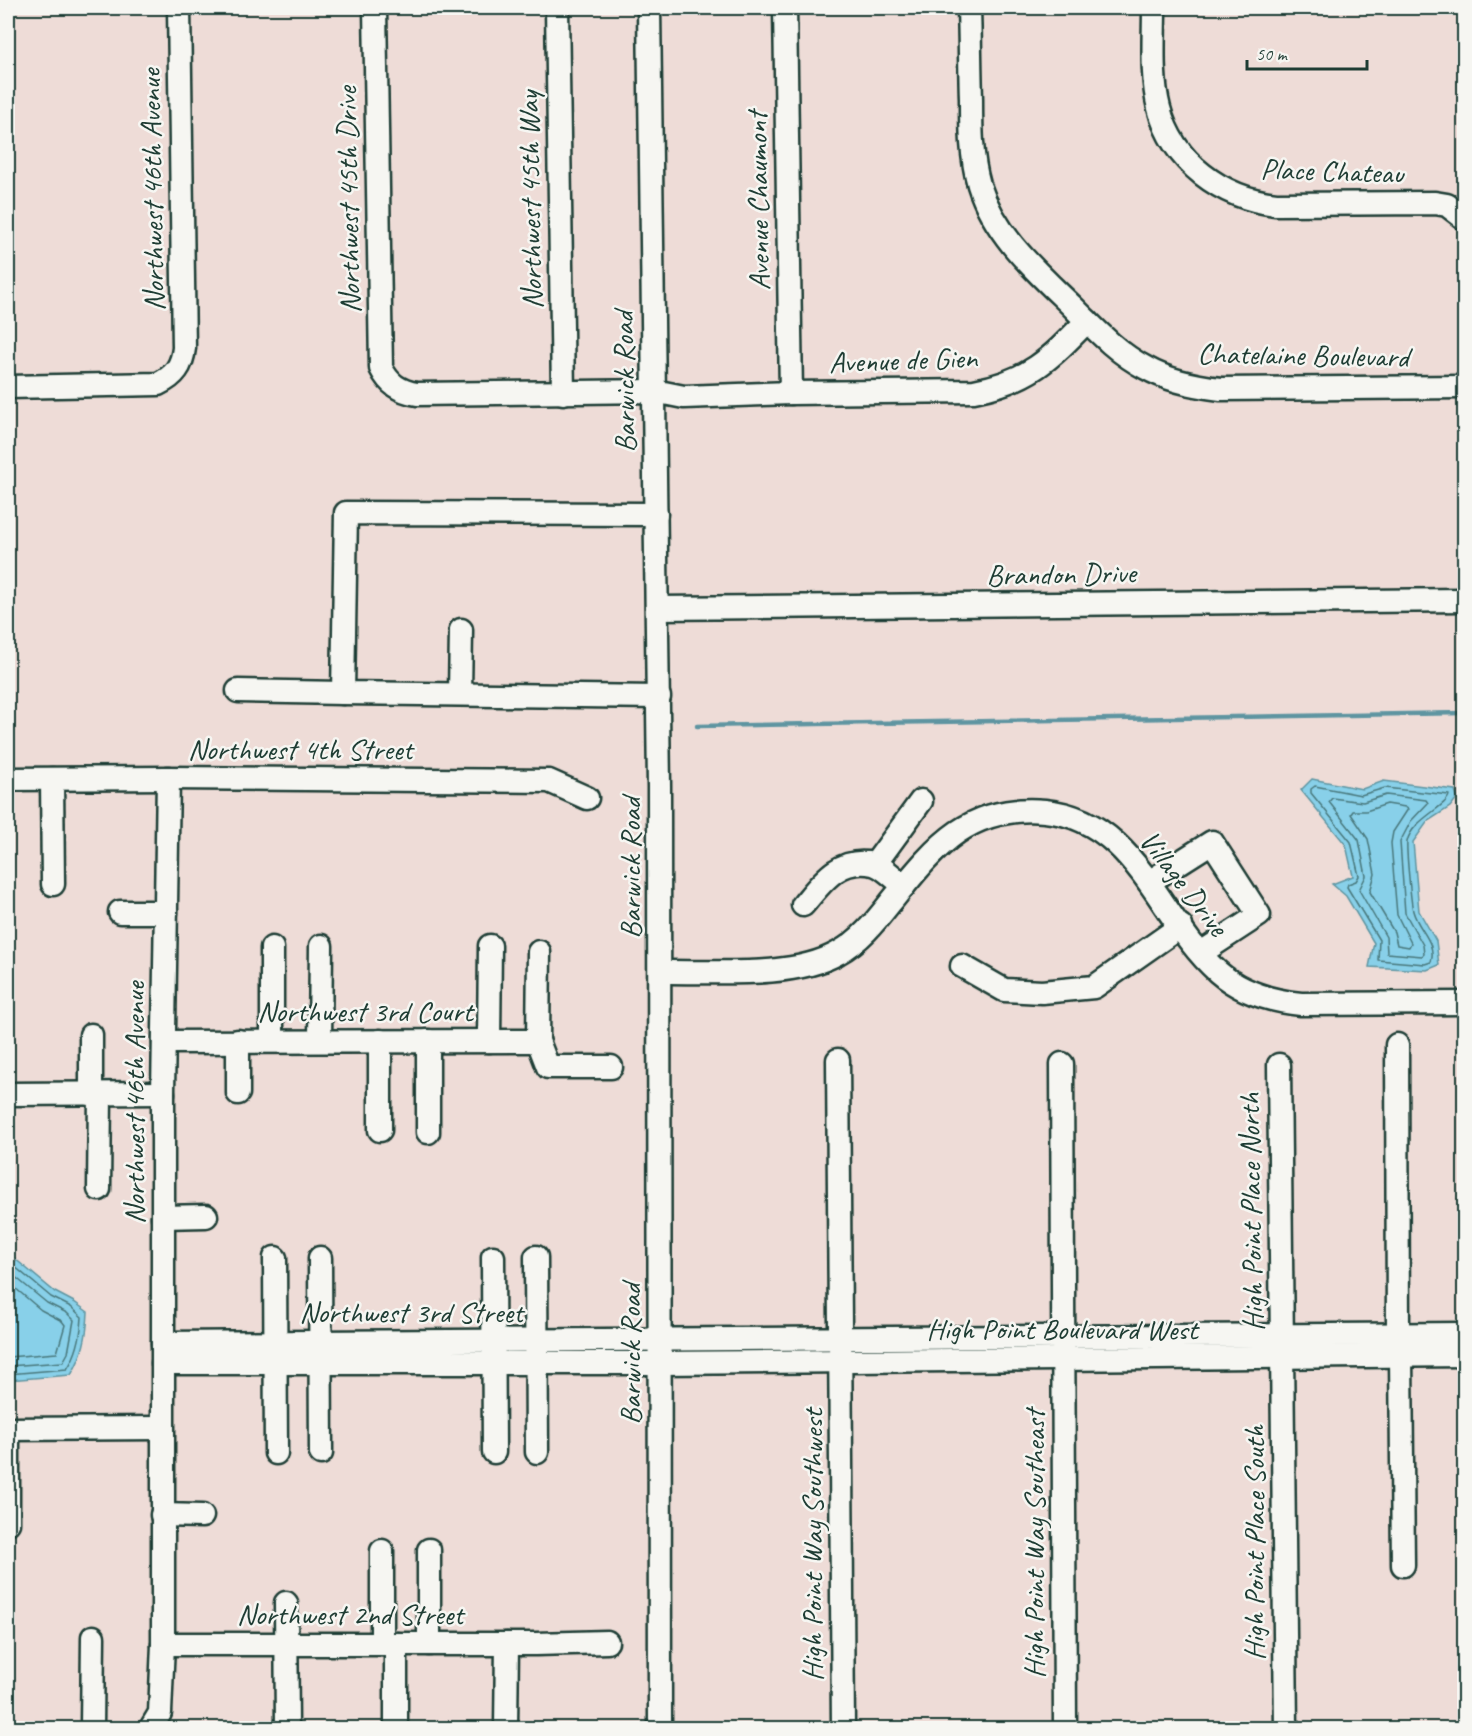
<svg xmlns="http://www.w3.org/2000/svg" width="1472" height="1736" viewBox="0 0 1472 1736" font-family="Caveat,sans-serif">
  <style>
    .water { fill: #88d0e9; stroke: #5e95a1; stroke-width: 1.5 }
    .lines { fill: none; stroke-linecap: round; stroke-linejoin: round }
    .shore { stroke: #49787c; stroke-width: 1.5 }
    .stream { stroke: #5e95a1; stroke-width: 4.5 }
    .minor-casing { stroke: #1f3d34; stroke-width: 27 }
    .minor { stroke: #f6f6f2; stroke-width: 22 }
    .labels { text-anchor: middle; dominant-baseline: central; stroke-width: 5; stroke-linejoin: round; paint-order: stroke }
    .street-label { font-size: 30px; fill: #1f3d34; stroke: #f6f6f2 }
  </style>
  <rect width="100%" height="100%" fill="#eedcd7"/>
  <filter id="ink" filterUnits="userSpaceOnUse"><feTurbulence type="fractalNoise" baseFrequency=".0167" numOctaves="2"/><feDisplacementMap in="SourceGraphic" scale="12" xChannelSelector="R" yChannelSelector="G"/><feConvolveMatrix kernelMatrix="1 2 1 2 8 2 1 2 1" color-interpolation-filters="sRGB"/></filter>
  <g filter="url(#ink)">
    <g class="water">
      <path d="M1312,779L1362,789L1384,781L1455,790L1457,798L1450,807L1428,821L1413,842L1419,911L1436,941L1439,965L1427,970L1369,967L1374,943L1346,896L1332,884L1353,876L1346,845L1301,790Z"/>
      <path d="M8,1253L55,1292L74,1302L88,1312C87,1336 83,1355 71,1375L8,1380Z"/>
    </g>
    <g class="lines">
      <g class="shore">
        <path d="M1315,786L1361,795L1385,788L1449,795C1447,807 1411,820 1407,842C1406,850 1411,903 1413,911C1418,930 1437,942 1431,962L1425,964L1378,960L1379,940L1347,887L1348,884L1356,881L1359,876L1351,842L1311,793V789Z"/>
        <path d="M1386,795L1426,800L1428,803L1411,821L1400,842L1405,913L1423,945L1424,954L1422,956L1387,953L1386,937L1359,890L1366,876L1359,840L1329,802L1332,798L1363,802Z"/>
        <path d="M1387,804L1405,807L1408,809L1393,832L1391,843L1397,915L1411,943L1409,947L1397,945L1394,932L1370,892L1375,874L1368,839L1351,814L1353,811H1366Z"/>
        <path d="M8,1261L51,1297L71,1307L82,1317C81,1335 78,1353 67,1369L8,1374"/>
        <path d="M8,1271L47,1303L67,1313L74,1320L68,1353L63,1362L8,1366"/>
        <path d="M8,1282L41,1310L62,1321L65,1325L57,1353L8,1357"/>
      </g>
      <path class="stream" d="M697,726L1464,713"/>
      <g class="minor-casing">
        <g id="minor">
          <path d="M375,8L381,368C389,384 399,391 417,394L654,391L684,397L791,393L974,391C1029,381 1050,359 1087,321"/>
          <path d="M557,8L563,393"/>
          <path d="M649,8L659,787L660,1728"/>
          <path d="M785,8L791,393"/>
          <path d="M969,8C970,38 970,69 971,99C971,128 971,157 979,185C995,236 1036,271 1073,307C1095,329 1117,353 1146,368C1169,381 1195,386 1221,389L1464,387"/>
          <path d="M1154,8C1154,40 1151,77 1159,108C1173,163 1222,198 1276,204L1435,203L1447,205L1464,218"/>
          <path d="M8,387L158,384C175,376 182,366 184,348L179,8"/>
          <path d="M656,514L346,513L343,693L659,697"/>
          <path d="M658,608L1464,600"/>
          <path d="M238,691L343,693"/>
          <path d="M460,694L461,630"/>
          <path d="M8,779L168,778L549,781L587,798"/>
          <path d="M52,779L53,884"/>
          <path d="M875,864L921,801"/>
          <path d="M1149,882L1212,842L1259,915L1201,953"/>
          <path d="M803,905C822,882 839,857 873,864C883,866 896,880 904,886"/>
          <path d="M120,912H166"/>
          <path d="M272,948V1041"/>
          <path d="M962,966L1004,990L1042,992L1094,987L1181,926"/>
          <path d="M660,972C712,971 793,979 838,953C860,941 875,922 890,903C934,849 967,804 1045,811C1136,819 1159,920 1218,972C1242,993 1271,1001 1301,1004L1464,1003"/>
          <path d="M91,1035V1094"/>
          <path d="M320,1041L321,946"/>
          <path d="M380,1041V1130"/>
          <path d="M428,1041V1132"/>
          <path d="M489,1041L490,946"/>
          <path d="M538,1041L539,952"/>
          <path d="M164,1042L538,1041L548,1067H611"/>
          <path d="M1397,1045L1398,1335L1401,1356L1403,1565"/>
          <path d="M838,1060L843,1728"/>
          <path d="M1062,1064L1065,1728"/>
          <path d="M1279,1065L1286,1728"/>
          <path d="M238,1093V1041"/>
          <path d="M8,1094L163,1093"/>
          <path d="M99,1189L100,1094"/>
          <path d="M163,1217L206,1216"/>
          <path d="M493,1257L494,1452"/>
          <path d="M536,1257L537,1452"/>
          <path d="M275,1258L276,1453"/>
          <path d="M320,1258L321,1453"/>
          <path d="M163,1343L1464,1334"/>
          <path d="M163,1363H660L1464,1355"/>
          <path d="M8,1429L162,1428"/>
          <path d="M8,1439V1523"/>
          <path d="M162,1515L202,1516"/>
          <path d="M429,1550V1644"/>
          <path d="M382,1551V1644"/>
          <path d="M286,1603L287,1728"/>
          <path d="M163,1644H536L607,1642"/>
          <path d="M92,1728L93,1637"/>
          <path d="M151,1728L160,1713L163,1644V1093L168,778"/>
          <path d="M396,1728V1644"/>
          <path d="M506,1728L507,1644"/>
        </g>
      </g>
      <use href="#minor" class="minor"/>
    </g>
  </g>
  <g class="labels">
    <g class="street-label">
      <text transform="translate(1332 171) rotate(2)">Place Chateau</text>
      <text transform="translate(152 190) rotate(-91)">Northwest 46th Avenue</text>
      <text transform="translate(348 200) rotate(-91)">Northwest 45th Drive</text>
      <text transform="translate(530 200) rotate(-91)">Northwest 45th Way</text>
      <text transform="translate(758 201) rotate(-91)">Avenue Chaumont</text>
      <text transform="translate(1303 355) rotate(1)">Chatelaine Boulevard</text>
      <text transform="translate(903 360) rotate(-2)">Avenue de Gien</text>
      <text transform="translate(624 382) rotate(-91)">Barwick Road</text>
      <text transform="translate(1061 574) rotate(-1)">Brandon Drive</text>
      <text x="300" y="749">Northwest 4th Street</text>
      <text transform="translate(630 868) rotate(-90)">Barwick Road</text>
      <text transform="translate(1184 883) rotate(52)">Village Drive</text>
      <text x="365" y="1011">Northwest 3rd Court</text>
      <text transform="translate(134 1103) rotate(-90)">Northwest 46th Avenue</text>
      <text transform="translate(1251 1212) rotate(-91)">High Point Place North</text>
      <text x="411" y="1312">Northwest 3rd Street</text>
      <text x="1062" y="1329">High Point Boulevard West</text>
      <text transform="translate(630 1354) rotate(-90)">Barwick Road</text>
      <text transform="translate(1254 1543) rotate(-90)">High Point Place South</text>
      <text transform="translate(1034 1544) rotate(-90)">High Point Way Southeast</text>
      <text transform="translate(812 1545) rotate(-90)">High Point Way Southwest</text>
      <text x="350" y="1614">Northwest 2nd Street</text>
    </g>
  </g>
  <rect width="1472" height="1736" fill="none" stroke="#f6f6f2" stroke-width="30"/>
  <rect x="15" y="15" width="1442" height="1706" fill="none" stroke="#1f3d34" stroke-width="2" filter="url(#ink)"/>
  <path d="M1247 60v9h120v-9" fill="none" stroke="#1f3d34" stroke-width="3"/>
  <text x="1256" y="60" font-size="18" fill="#1f3d34" stroke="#f6f6f2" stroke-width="4.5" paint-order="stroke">50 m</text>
</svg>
